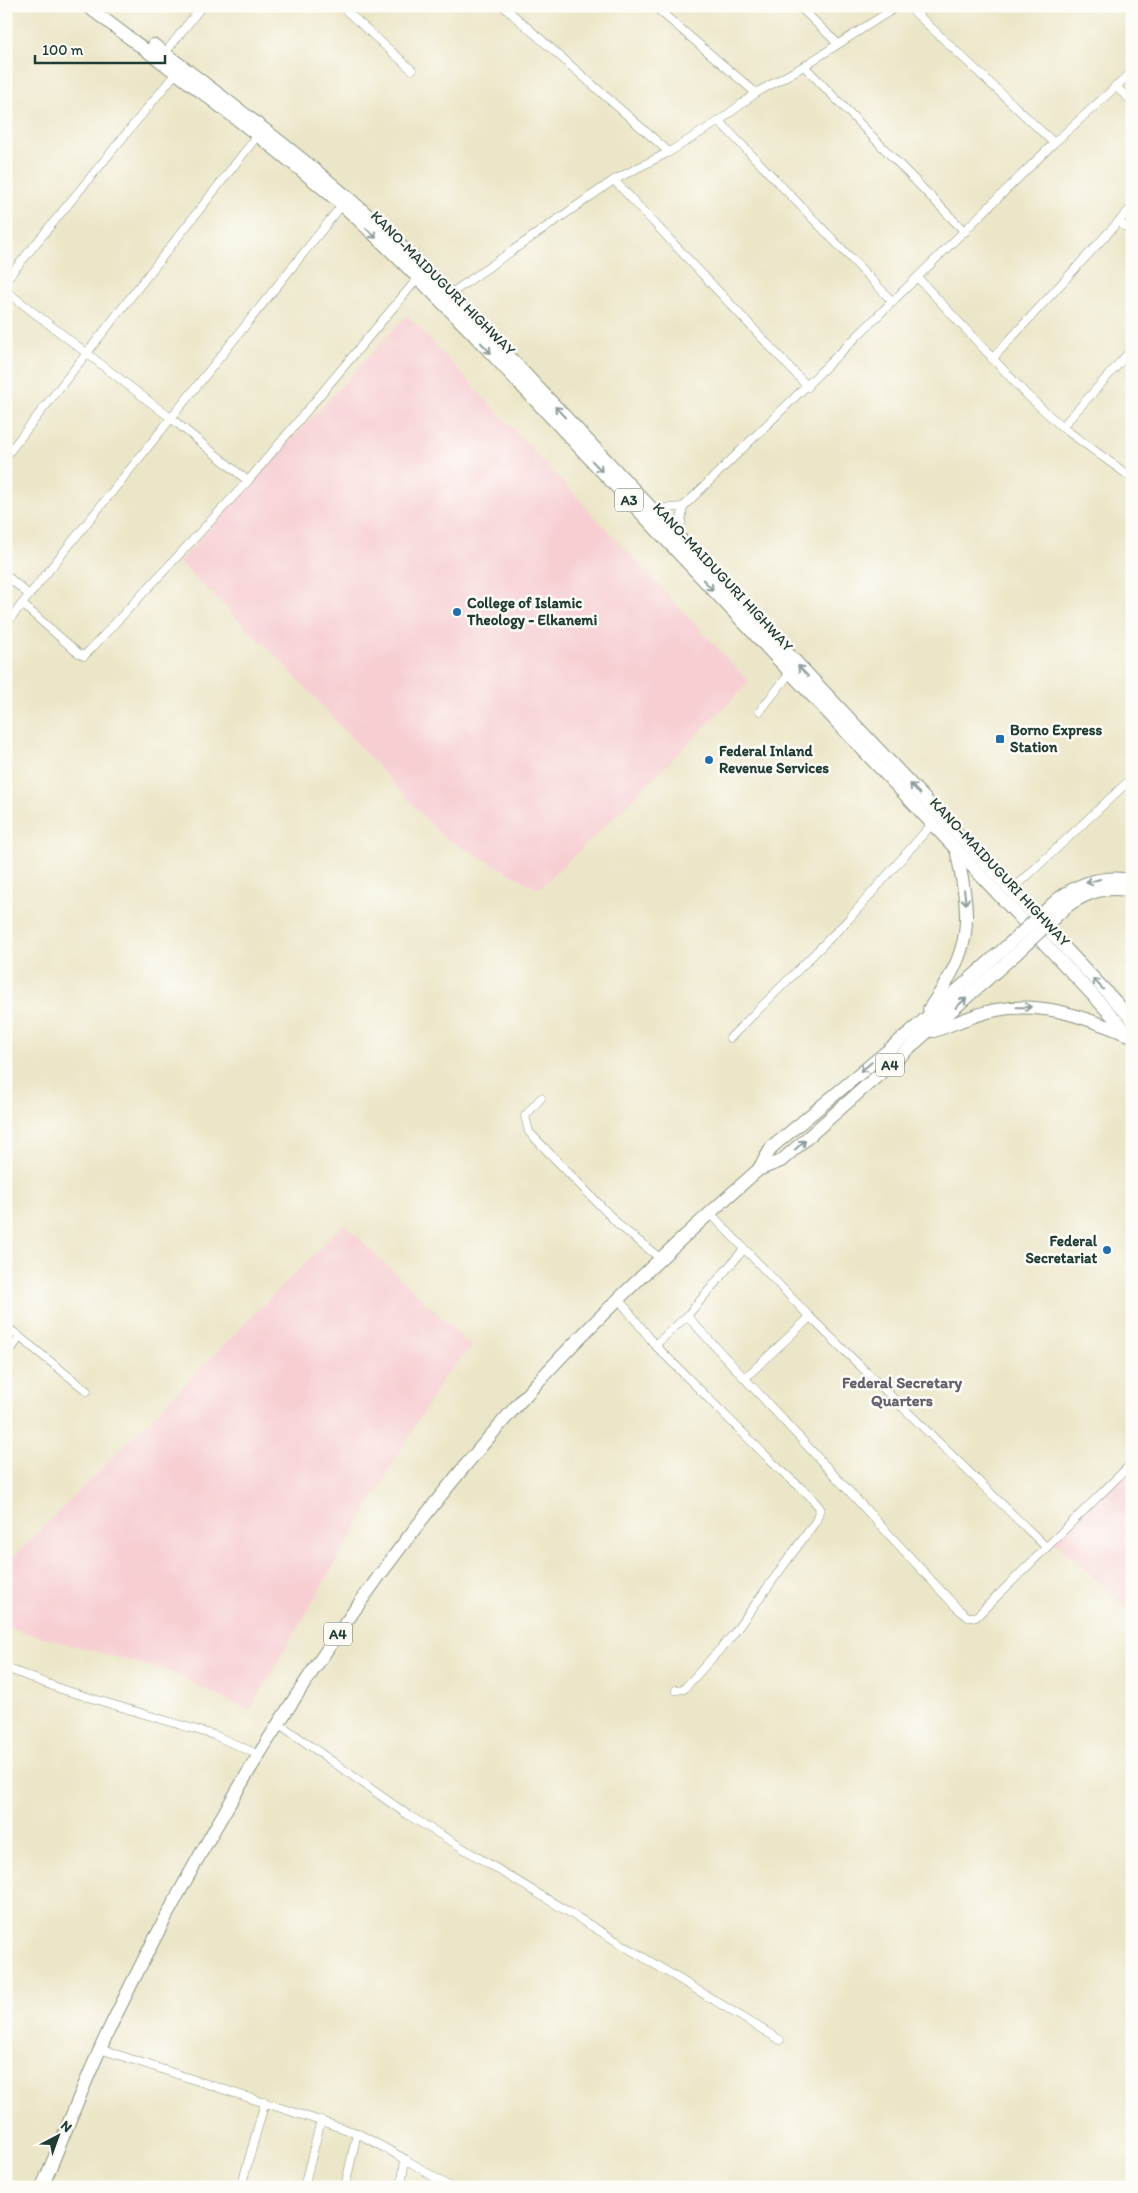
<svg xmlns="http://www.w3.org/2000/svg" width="1138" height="2193" viewBox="0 0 1138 2193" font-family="Itim,sans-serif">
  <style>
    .built { fill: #f7cfd3 }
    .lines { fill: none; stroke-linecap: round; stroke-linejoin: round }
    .minor-casing { stroke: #86927e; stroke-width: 9 }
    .trunk-casing { stroke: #86927e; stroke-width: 14 }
    .minor { stroke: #fff; stroke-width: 8 }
    .trunk { stroke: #fff; stroke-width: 12 }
    .trunk-bridge-casing { stroke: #86927e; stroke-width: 14; stroke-linecap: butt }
    .trunk-bridge { stroke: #fff; stroke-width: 12 }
    .oneway { stroke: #8f9e9a }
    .poi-dot { fill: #1f6fb2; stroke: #fdfcf7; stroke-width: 2 }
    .labels { text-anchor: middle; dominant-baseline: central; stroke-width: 5; stroke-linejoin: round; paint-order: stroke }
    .shield { fill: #fdfcf7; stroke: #62766e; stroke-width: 1 }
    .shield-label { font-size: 14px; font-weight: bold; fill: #1f3d34 }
    .street-label { font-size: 15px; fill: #1f3d34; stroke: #fdfcf7 }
    .poi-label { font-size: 15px; font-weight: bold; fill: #1f3d34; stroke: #fdfcf7; text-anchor: start }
    .neighbourhood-label { font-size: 16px; font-weight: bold; fill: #66616c; stroke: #fdfcf7 }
  </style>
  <rect width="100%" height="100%" fill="#fdfcf7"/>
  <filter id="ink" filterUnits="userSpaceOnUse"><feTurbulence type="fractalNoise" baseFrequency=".02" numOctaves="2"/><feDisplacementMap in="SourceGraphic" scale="10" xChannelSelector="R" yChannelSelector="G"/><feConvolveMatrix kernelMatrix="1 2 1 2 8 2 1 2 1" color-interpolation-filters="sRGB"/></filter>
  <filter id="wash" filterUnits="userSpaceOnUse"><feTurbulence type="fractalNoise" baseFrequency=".0096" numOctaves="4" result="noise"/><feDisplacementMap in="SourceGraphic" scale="20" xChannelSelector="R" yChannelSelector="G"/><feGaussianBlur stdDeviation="1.12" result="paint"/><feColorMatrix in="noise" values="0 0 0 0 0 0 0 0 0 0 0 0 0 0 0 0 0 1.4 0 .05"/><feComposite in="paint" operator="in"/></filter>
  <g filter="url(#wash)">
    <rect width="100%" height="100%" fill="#ece6c8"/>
    <g class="built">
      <path d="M407,315L749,682L625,807L539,889L443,837L282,662L179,562Z"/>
      <path d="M344,1224L472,1347L445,1375L249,1711L170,1672L6,1627V1565Z"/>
      <path d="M1132,1467V1613L1054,1541Z"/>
    </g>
  </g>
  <g filter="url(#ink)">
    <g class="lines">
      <g class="minor-casing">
        <g id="minor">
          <path d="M341,6L412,70"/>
          <path d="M503,6L669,152"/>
          <path d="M654,6L756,93"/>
          <path d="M799,6L838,44"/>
          <path d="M908,6L1054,143"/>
          <path d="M165,53L202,6"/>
          <path d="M804,66L965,232"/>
          <path d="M1115,86L1132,101"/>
          <path d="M719,121L893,302"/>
          <path d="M614,180L808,387"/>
          <path d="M1119,222L1132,232"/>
          <path d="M918,278L1027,395L1062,427L1132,478"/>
          <path d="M6,280L176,73"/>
          <path d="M6,291L172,419L248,481"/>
          <path d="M450,294L614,180L669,152L719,121L756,93L804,66L898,6"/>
          <path d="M992,359L1132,207"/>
          <path d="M1062,427L1132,349"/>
          <path d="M6,456L258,135"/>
          <path d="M652,509L683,507"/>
          <path d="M679,538L683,507L1054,143L1132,72"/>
          <path d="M6,575L29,595"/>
          <path d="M22,604L78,653L84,656L89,651L248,481L418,278"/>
          <path d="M6,624L342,205"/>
          <path d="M760,711L790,673"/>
          <path d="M1011,891L1132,778"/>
          <path d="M730,1038L848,920L932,824"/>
          <path d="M541,1098L525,1116L529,1132L620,1226L661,1259"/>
          <path d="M710,1213L810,1317L1046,1547"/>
          <path d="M618,1298L655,1345L776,1466L809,1495L820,1508L816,1521L732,1636L684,1689L676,1690"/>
          <path d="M687,1316L957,1608L968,1617H976L1132,1463"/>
          <path d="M6,1326L87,1391"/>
          <path d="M655,1345L687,1316L744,1249"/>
          <path d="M6,1356L20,1337"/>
          <path d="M745,1378L810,1317"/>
          <path d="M6,1668L61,1689L214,1735L259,1755"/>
          <path d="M278,1723L408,1815L780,2040"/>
          <path d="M100,2049L357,2133L405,2159L450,2187"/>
          <path d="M241,2187L265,2102"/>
          <path d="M304,2187L321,2120"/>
          <path d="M345,2187L357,2133"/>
          <path d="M401,2187L405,2159"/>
        </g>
      </g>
      <g class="trunk-casing">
        <g id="trunk">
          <path d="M87,6C173,71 260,134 341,204C387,245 430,290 473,334L1132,1037"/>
          <path d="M154,45C228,101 302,156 371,218C398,242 424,269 450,294L1132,1019"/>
          <path d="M1058,899C1080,882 1104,875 1132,880"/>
          <path d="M1066,907C1086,892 1107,885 1132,891"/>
          <path d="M929,1009C973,946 972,923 956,849"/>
          <path d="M934,1031C954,1024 975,1014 996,1010C1042,1001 1084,1017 1126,1034"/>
          <path d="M758,1170L781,1161L1017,953"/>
          <path d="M42,2187C67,2129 89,2069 117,2013C228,1786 366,1571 536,1384C605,1308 681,1238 758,1170L772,1147L917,1026L1009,944"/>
        </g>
      </g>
      <use href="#minor" class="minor"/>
      <use href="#trunk" class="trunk"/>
      <g class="trunk-bridge-casing">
        <g id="trunk-bridge">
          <path d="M1009,944L1058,899"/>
          <path d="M1017,953L1066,907"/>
        </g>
      </g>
      <use href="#trunk-bridge" class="trunk-bridge"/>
    </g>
    <defs><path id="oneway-shaft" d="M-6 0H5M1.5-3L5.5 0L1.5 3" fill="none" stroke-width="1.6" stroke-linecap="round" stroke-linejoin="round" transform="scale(1.25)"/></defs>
    <g class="oneway">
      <use href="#oneway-shaft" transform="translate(371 233) rotate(43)"/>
      <use href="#oneway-shaft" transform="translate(486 348) rotate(47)"/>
      <use href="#oneway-shaft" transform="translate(560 412) rotate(-133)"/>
      <use href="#oneway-shaft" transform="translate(597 466) rotate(46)"/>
      <use href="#oneway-shaft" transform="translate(708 585) rotate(47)"/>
      <use href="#oneway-shaft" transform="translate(803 671) rotate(-133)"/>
      <use href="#oneway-shaft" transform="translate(915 789) rotate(-133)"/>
      <use href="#oneway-shaft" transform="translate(1093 881) rotate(165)"/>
      <use href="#oneway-shaft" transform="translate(965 897) rotate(83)"/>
      <use href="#oneway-shaft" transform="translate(1098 984) rotate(-134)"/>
      <use href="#oneway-shaft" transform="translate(961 1003) rotate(-42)"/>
      <use href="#oneway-shaft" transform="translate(1024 1007) rotate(-1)"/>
      <use href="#oneway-shaft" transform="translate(866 1067) rotate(140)"/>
      <use href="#oneway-shaft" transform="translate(800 1145) rotate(-42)"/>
    </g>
  </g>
  <g class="poi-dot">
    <circle cx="457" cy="612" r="5"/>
    <rect x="995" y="734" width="10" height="10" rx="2.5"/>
    <circle cx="709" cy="760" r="5"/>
    <circle cx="1107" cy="1250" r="5"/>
  </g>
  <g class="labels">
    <g class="shield">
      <rect x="615" y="488.5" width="28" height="23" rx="4"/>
      <rect x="876" y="1053.5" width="28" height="23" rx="4"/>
      <rect x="324" y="1622.5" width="28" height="23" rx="4"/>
    </g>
    <g class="shield-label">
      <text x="629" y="500">A3</text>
      <text x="890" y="1065">A4</text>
      <text x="338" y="1634">A4</text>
    </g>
    <g class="street-label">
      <text transform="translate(443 283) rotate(45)">KANO-MAIDUGURI HIGHWAY</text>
      <text transform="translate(723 577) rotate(47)">KANO-MAIDUGURI HIGHWAY</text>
      <text transform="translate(1000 872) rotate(47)">KANO-MAIDUGURI HIGHWAY</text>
    </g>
    <g class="poi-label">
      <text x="467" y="603">College of Islamic<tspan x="467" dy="17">Theology - Elkanemi</tspan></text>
      <text x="1010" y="730">Borno Express<tspan x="1010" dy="17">Station</tspan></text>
      <text x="719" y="751">Federal Inland<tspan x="719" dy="17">Revenue Services</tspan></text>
      <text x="1097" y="1241" text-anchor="end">Federal<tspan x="1097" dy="17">Secretariat</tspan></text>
    </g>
    <g class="neighbourhood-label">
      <text x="902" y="1382">Federal Secretary<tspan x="902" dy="18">Quarters</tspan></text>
    </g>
  </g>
  <rect width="1138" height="2193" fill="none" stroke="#fdfcf7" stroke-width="25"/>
  <g transform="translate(58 2136) rotate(41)" stroke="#fdfcf7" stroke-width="4" paint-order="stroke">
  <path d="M0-4L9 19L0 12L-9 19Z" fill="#1f3d34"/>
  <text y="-8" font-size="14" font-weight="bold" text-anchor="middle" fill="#1f3d34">N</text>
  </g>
  <path d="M35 55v8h130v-8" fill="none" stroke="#1f3d34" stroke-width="2.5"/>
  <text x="42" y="55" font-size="15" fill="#1f3d34" stroke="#fdfcf7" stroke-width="4" paint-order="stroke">100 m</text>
</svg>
